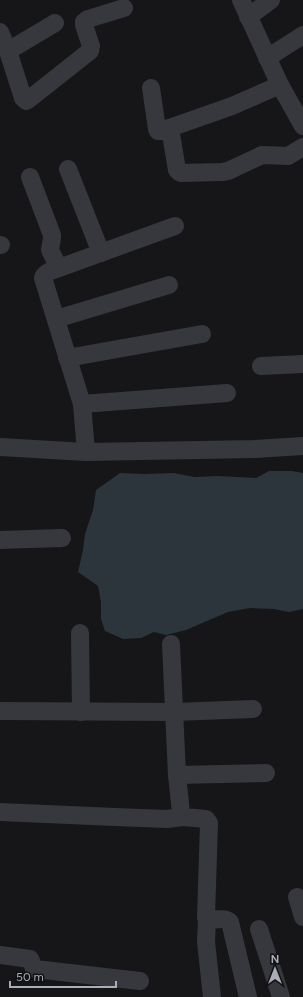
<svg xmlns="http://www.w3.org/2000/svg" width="303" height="997" viewBox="0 0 303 997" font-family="Figtree,sans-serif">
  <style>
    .water { fill: #2c353c }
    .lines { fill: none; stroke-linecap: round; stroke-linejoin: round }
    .minor { stroke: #37383d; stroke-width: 18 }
  </style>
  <rect width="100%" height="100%" fill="#161618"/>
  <path class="water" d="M269,471H291L303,473V609L289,612L274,609L250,608L228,612L186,630L166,635L154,632L141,638L123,639L105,631L101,619V602L98,586L78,572L83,550L85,534L93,510L96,490L120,473L145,474L174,473L194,477L218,476L256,478Z"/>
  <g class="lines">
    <g class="minor">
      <path d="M241,0L280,85L303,126"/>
      <path d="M248,17L271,0"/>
      <path d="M0,32L8,51L23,98L26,101L28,100L90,51L91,46L84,25V22L88,19L124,8"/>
      <path d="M8,51L55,23"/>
      <path d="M267,58L303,35"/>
      <path d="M151,88L157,129L158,131H161L232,106L280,85"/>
      <path d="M170,128L177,170L179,172L181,173L222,172L228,171L262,155L288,156L303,147"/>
      <path d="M68,169L101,253"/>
      <path d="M30,177L52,235V238L50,250L59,268"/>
      <path d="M0,245H1"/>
      <path d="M56,319L169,285"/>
      <path d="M67,358L202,334"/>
      <path d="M261,366L303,364"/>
      <path d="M82,404L227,393"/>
      <path d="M0,447L86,452L255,449L303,446"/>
      <path d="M86,452L82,404L43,278C45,272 53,270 59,268L175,226"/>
      <path d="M0,540L62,538"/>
      <path d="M80,633L81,712"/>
      <path d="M171,644L177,775L181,813L182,816L183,817L206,819L209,823L206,917L207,919L208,920C215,920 225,917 230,922L248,997"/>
      <path d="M0,711L175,712L253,709"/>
      <path d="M177,775L266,773"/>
      <path d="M0,812L115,817L167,819L183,817"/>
      <path d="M297,897L303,917"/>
      <path d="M207,919L206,942L212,997"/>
      <path d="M259,929L281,997"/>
      <path d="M0,955L30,959L31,961L34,968L35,969L140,981"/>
    </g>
  </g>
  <g transform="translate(275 969)" stroke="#111113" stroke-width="3" paint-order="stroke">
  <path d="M0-3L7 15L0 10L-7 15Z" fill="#a8adb8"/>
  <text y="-6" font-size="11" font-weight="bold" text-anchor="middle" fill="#a8adb8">N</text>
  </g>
  <path d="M10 981v6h106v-6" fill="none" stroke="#a8adb8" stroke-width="2"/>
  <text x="16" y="981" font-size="12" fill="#a8adb8" stroke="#111113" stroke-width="3" paint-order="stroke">50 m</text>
</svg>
